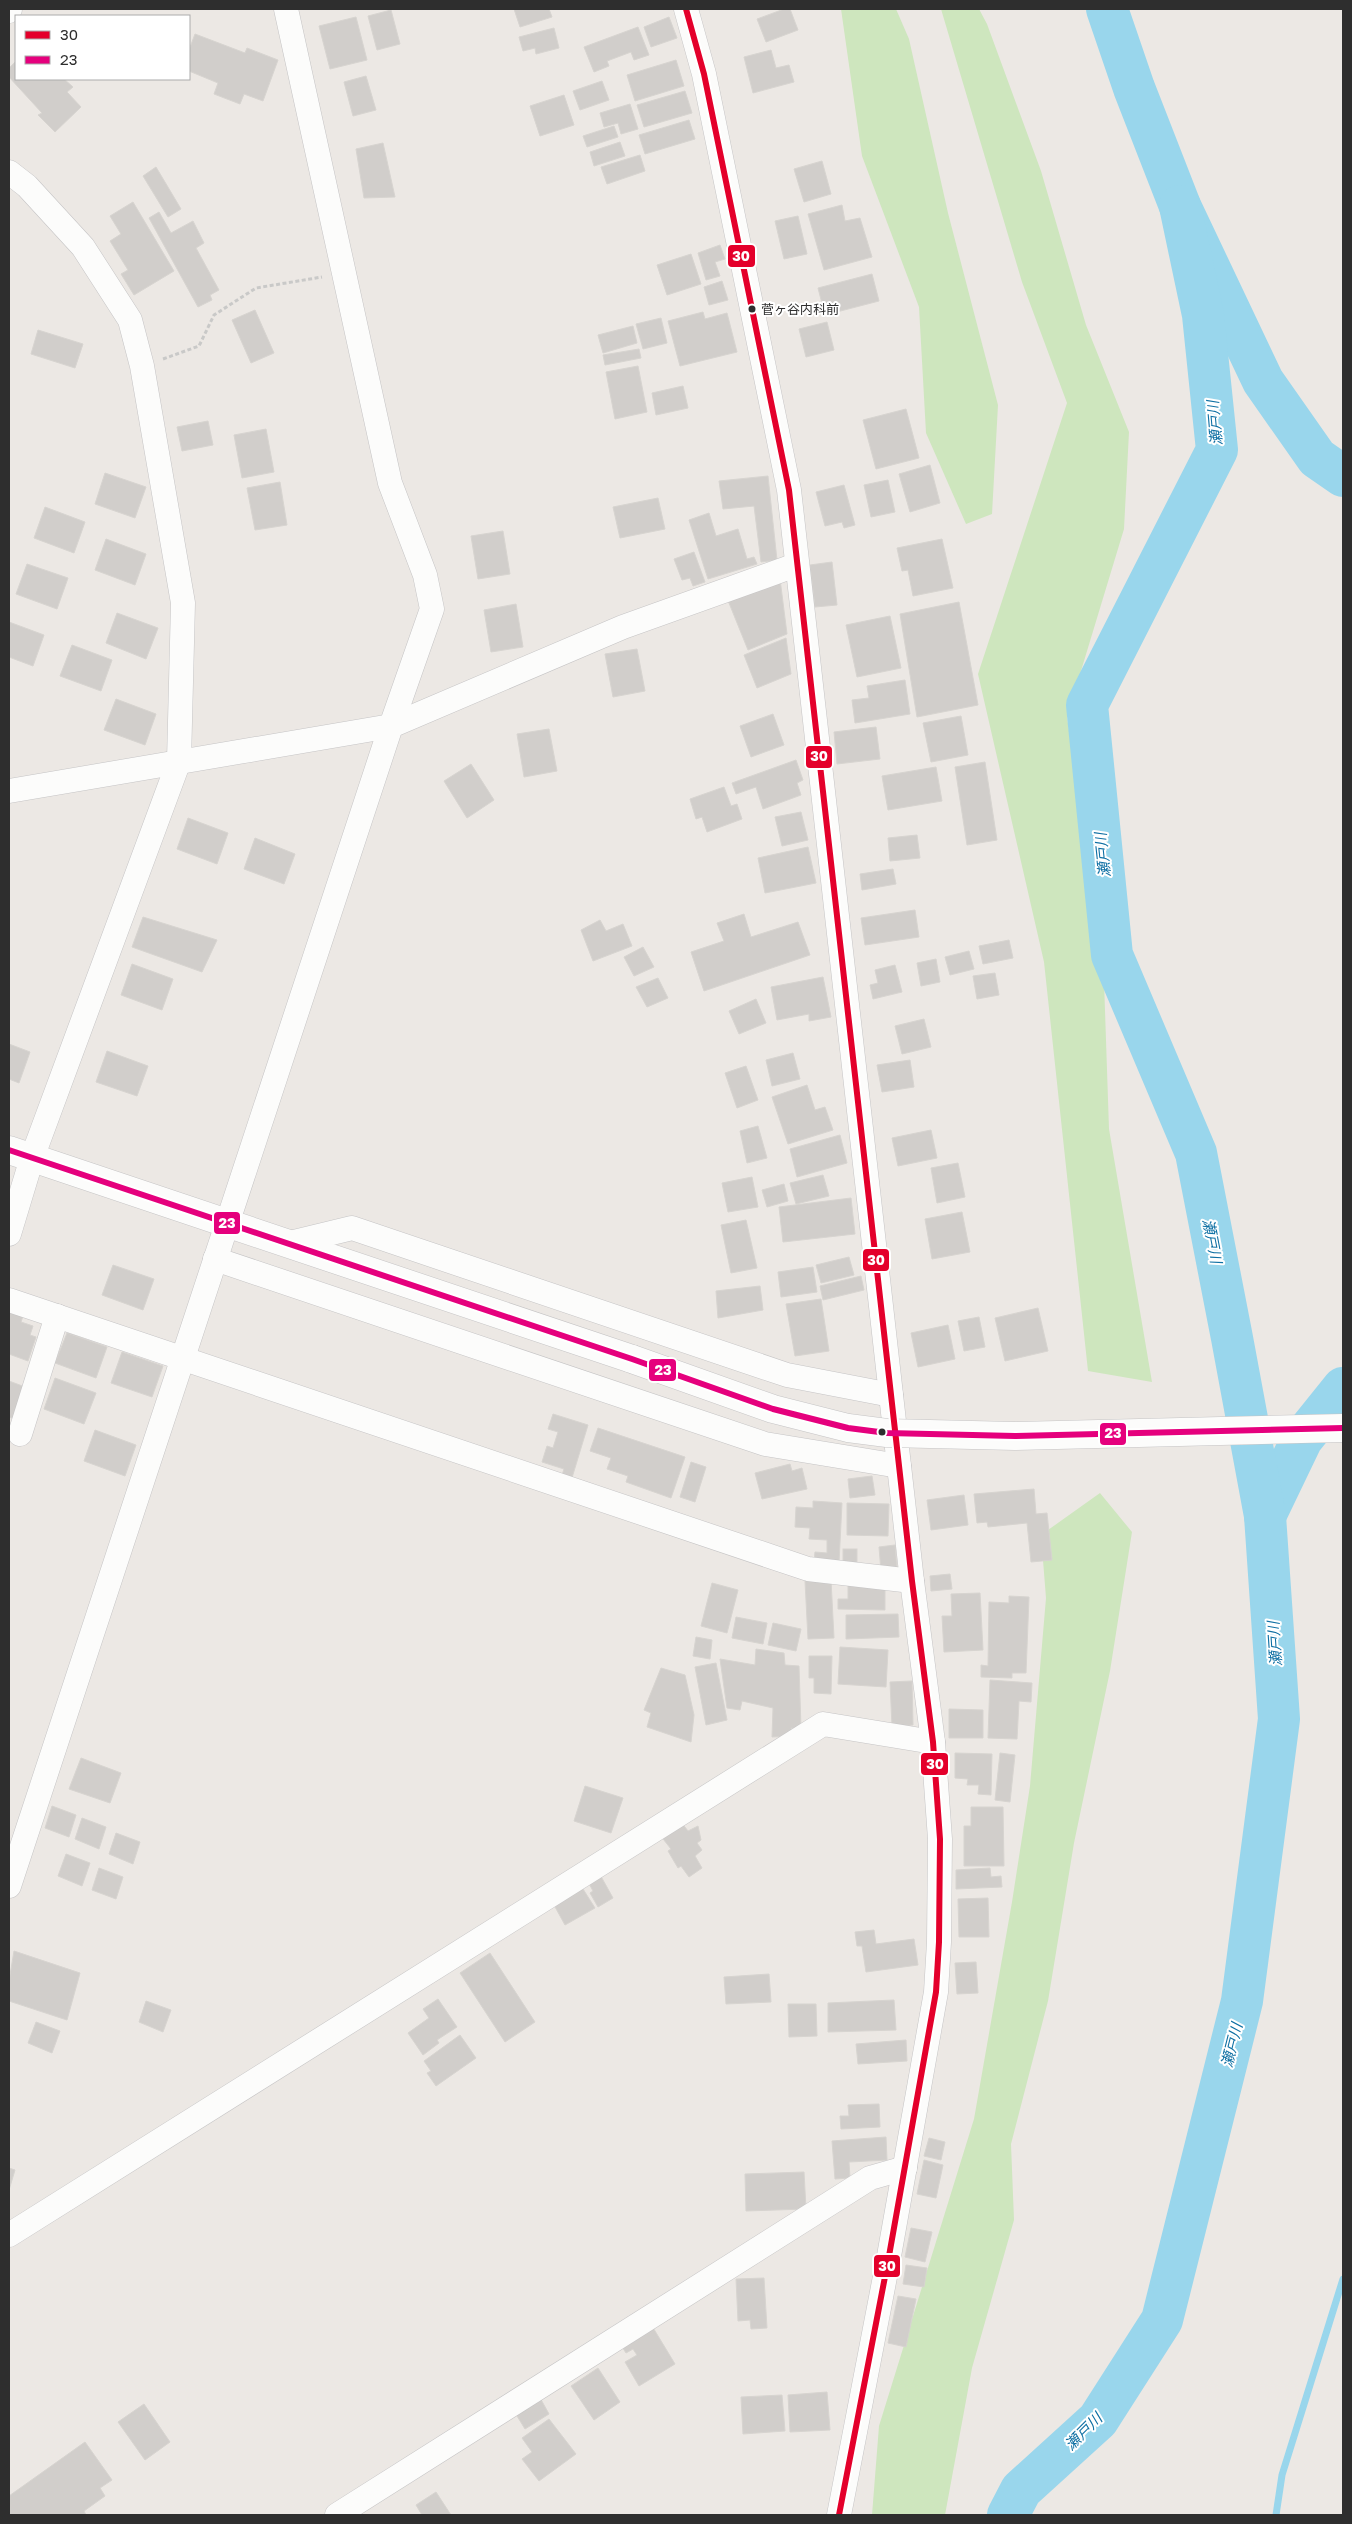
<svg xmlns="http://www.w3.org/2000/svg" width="1352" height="2524" viewBox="0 0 1352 2524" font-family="'Golos Text','Noto Sans JP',sans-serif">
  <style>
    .green { fill: #cee6be }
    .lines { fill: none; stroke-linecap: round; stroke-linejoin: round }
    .stream { stroke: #99d6ec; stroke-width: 7 }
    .river { stroke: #99d6ec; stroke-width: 42 }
    .building { fill: #d1cecb; stroke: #d7d4d0 }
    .minor-casing { stroke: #c5c4c5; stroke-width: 25 }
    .tertiary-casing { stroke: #c5c4c5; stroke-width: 29 }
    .path { stroke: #c9c9c8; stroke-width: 3; stroke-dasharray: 4 2.5; stroke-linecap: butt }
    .minor { stroke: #fcfcfb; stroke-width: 24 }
    .tertiary { stroke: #fcfcfb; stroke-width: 28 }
    .tertiary-bridge-casing { stroke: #c5c4c5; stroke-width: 29; stroke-linecap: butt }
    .tertiary-bridge { stroke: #fcfcfb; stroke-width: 28 }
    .bus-1-casing { stroke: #fff; stroke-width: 10 }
    .bus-2-casing { stroke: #fff; stroke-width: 10 }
    .bus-1 { stroke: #e4002b; stroke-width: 6 }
    .bus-2 { stroke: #e5007d; stroke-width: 6 }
    .bus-dot { fill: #2e2e2e; stroke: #fff; stroke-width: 2 }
    .labels { text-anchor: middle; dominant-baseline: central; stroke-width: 4; stroke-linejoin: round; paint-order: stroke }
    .bus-label { font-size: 13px; fill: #2e2e2e; stroke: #fff; text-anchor: start }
    .water-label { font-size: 15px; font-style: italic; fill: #0d6fa3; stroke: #fff }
    .line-badge { stroke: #fff; stroke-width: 2 }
    .badge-label { font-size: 14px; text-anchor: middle; font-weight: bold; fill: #fff }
  </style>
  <rect width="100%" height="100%" fill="#ece8e4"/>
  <g class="green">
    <path d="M841,9H896L909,39L948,213L998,405L992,514L966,524L926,433L919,307L862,156Z"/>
    <path d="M941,9H979L987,24L1041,171L1086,325L1129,432L1124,529L1067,717L1103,951L1109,1129L1152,1382L1088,1371L1044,962L978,674L1067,403L1022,282Z"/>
    <path d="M1100,1493L1132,1532L1110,1671L1074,1843L1048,2001L1011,2144L1014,2220L972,2368L945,2515H872L879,2426L974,2119L1012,1902L1030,1786L1046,1598L1041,1535Z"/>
  </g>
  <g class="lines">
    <path class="stream" d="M1276,2515L1282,2475L1343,2279"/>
    <g class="river">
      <path d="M1107,9L1134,88L1180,206L1263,381L1317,458L1343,476"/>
      <path d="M1265,1516L1302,1439L1343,1388"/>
      <path d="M1008,2515L1021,2490L1098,2420L1162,2320L1242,2001L1279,1719L1265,1516L1232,1338L1196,1153L1112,955L1087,705L1217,450L1203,315L1180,206"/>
    </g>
  </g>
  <g class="building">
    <path d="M514,9H549L552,17L520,27Z"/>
    <path d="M784,9H790L798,30L766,42L757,19Z"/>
    <path d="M391,10L400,44L377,50L368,16Z"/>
    <path d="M356,17L367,60L330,69L319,26Z"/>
    <path d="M669,17L677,38L651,47L644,27Z"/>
    <path d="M638,27L649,55L634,60L631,52L607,61L609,66L594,72L584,47Z"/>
    <path d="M554,28L559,48L536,54L535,48L523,51L519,37Z"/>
    <path d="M195,34L245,53L247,48L278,60L263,101L244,94L240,104L214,94L218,83L189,71V50Z"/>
    <path d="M771,50L776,68L789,65L794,82L753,93L744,57Z"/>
    <path d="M676,60L684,86L635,101L627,75Z"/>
    <path d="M16,61V79H64L73,87L67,92L81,107L55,132L38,115L42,113L9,77V68Z"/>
    <path d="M366,76L376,110L353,116L344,82Z"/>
    <path d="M602,81L609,100L580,110L573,91Z"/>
    <path d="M685,91L692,113L644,127L637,105Z"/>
    <path d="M564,95L574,125L540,136L530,106Z"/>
    <path d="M630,104L638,129L621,134L618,123L604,127L600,113Z"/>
    <path d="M689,120L695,139L645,154L639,135Z"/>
    <path d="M614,126L618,137L587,147L583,136Z"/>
    <path d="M620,142L625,156L594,166L590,152Z"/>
    <path d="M383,143L395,197L364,198L356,149Z"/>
    <path d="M640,155L645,171L607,184L601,167Z"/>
    <path d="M822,161L831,194L804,202L794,169Z"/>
    <path d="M156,167L181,209L168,217L143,176Z"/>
    <path d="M133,202L174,271L134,295L121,274L128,270L110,241L121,234L110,216Z"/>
    <path d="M842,205L845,221L860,218L872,257L824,270L808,214Z"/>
    <path d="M159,212L171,233L193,221L204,243L196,248L219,290L210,295L212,300L198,307L149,218Z"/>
    <path d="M798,216L807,254L784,259L775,221Z"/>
    <path d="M720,245L725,259L715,262L720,276L706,280L698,253Z"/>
    <path d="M691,254L701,284L667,295L657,265Z"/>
    <path d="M872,274L879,301L825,315L818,288Z"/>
    <path d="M722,281L728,300L709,305L704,287Z"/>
    <path d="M255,310L274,353L251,363L232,320Z"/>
    <path d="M703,312L705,319L727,313L737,352L680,366L668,321Z"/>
    <path d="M661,318L667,343L643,349L636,324Z"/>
    <path d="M827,322L834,350L806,357L799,329Z"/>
    <path d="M633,326L637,343L603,353L598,335Z"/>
    <path d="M38,330L83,344L75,368L31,354Z"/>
    <path d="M639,349L641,358L605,365L603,355Z"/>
    <path d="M638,366L647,412L615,419L606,372Z"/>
    <path d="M683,386L688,408L656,415L652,393Z"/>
    <path d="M906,409L919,458L876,469L863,420Z"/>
    <path d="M208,421L213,445L182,451L177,427Z"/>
    <path d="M266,429L274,472L242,478L234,435Z"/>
    <path d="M930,465L940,503L910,512L899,474Z"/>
    <path d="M105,473L146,487L135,518L95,504Z"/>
    <path d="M768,476L777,560L761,562L754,506L723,509L719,481Z"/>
    <path d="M888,480L895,512L871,517L864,485Z"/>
    <path d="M280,482L287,525L255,530L247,488Z"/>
    <path d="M844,485L855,525L844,528L842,522L825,526L816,492Z"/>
    <path d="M658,498L665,529L620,538L613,507Z"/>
    <path d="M45,507L85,522L74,553L34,538Z"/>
    <path d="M709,513L716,536L738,529L747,559L754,557L757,564L708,579L689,520Z"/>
    <path d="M503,531L510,574L478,579L471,536Z"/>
    <path d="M106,539L146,554L135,585L95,570Z"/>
    <path d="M942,539L953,588L913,596L908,570L902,571L897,548Z"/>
    <path d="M694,552L705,582L693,586L690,578L682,580L674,559Z"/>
    <path d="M832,562L837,605L815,607L810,565Z"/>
    <path d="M27,564L68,578L57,609L16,594Z"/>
    <path d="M780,579L787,634L748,650L727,598Z"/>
    <path d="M959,602L978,705L917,717L900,614Z"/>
    <path d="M516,604L523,647L491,652L484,610Z"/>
    <path d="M117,613L158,628L146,659L106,643Z"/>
    <path d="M890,616L901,668L857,677L846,625Z"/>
    <path d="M9,622L44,635L33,666L9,657Z"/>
    <path d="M786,638L791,674L757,688L744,655Z"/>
    <path d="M72,645L112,660L101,691L60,676Z"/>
    <path d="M637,649L645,691L613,697L605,654Z"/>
    <path d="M905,680L910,714L855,723L852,700L869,698L867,686Z"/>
    <path d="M116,699L156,714L145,745L104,730Z"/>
    <path d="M773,714L784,745L751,757L740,726Z"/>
    <path d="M961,716L968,755L931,762L923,723Z"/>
    <path d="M876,727L880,759L837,764L834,732Z"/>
    <path d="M549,729L557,771L524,777L517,734Z"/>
    <path d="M796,760L803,780L797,783L801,795L763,809L756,787L736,794L732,783Z"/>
    <path d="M985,762L997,840L967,845L955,767Z"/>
    <path d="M471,764L494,800L467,818L444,781Z"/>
    <path d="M936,767L942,801L888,810L882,776Z"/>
    <path d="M724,787L731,806L737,804L742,819L707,832L702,817L696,819L690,799Z"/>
    <path d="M801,812L808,840L782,846L775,817Z"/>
    <path d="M188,818L228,833L217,864L177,849Z"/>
    <path d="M917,835L920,858L890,861L888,838Z"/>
    <path d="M255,838L295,854L284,884L244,869Z"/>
    <path d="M808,847L816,883L765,893L758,858Z"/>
    <path d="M893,869L896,884L862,890L860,874Z"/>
    <path d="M915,910L919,937L865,945L861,918Z"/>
    <path d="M744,914L751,937L798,922L810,955L704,991L691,952L724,941L717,923Z"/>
    <path d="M143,917L217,940L202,972L132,947Z"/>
    <path d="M600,920L606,931L623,924L632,946L593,961L581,930Z"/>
    <path d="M1009,940L1013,958L983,964L979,946Z"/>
    <path d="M643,947L654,967L634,976L624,957Z"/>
    <path d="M969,951L974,969L950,975L945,957Z"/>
    <path d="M936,959L940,982L921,986L917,963Z"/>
    <path d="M132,964L173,979L162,1010L121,995Z"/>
    <path d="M895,965L902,992L873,999L870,985L878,983L875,970Z"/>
    <path d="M995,973L999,995L977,999L973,976Z"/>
    <path d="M823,977L831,1017L809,1021V1014L777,1020L771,987Z"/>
    <path d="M658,978L668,998L647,1007L636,987Z"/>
    <path d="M756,999L766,1023L739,1034L729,1011Z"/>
    <path d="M924,1019L931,1047L902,1054L895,1026Z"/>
    <path d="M9,1044L30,1052L19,1083L9,1079Z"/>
    <path d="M107,1051L148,1066L137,1096L96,1082Z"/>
    <path d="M793,1053L800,1079L772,1086L766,1060Z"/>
    <path d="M910,1060L914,1087L882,1092L877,1065Z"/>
    <path d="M746,1066L758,1100L737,1108L725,1073Z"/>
    <path d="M807,1085L815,1110L825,1107L833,1130L788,1144L772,1097Z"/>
    <path d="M758,1126L767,1158L747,1163L740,1131Z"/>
    <path d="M931,1130L937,1158L898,1166L892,1138Z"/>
    <path d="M840,1135L847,1163L797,1177L790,1149Z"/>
    <path d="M958,1163L965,1197L937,1203L931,1168Z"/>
    <path d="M823,1175L829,1196L796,1204L790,1183Z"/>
    <path d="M752,1177L758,1207L728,1212L722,1183Z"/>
    <path d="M784,1184L788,1201L767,1207L762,1190Z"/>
    <path d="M851,1198L855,1234L783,1242L779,1207Z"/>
    <path d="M962,1212L970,1252L932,1259L925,1219Z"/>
    <path d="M746,1220L757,1268L731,1273L721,1225Z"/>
    <path d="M849,1257L854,1275L821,1283L816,1265Z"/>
    <path d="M113,1265L154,1279L143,1310L102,1295Z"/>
    <path d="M813,1267L817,1292L781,1297L778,1272Z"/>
    <path d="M861,1276L864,1290L823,1300L820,1286Z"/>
    <path d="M760,1286L763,1310L718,1318L716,1291Z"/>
    <path d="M821,1299L829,1351L795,1356L786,1304Z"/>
    <path d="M9,1307L24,1313L21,1322L33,1326L30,1335L36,1337L28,1361L9,1354Z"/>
    <path d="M1038,1308L1048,1351L1005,1361L995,1318Z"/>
    <path d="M979,1317L985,1347L964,1351L958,1321Z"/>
    <path d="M948,1325L955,1359L918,1367L911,1333Z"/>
    <path d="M67,1333L107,1347L96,1378L55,1363Z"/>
    <path d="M122,1352L163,1366L152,1397L111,1383Z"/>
    <path d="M55,1378L96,1393L84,1424L44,1409Z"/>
    <path d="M9,1381L25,1387L14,1419L9,1417Z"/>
    <path d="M553,1414L588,1425L571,1481L561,1478L564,1469L542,1462L547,1446L553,1448L558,1432L548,1429Z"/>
    <path d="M598,1428L685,1457L671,1498L626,1482L628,1476L607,1469L611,1458L590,1451Z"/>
    <path d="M95,1430L136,1445L125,1476L84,1461Z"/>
    <path d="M691,1462L706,1467L695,1502L680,1497Z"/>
    <path d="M790,1464L792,1471L802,1468L807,1489L762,1499L755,1473Z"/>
    <path d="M872,1476L875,1495L850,1498L848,1479Z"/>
    <path d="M1034,1489L1036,1514L1047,1513L1052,1560L1031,1562L1027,1523L988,1527L987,1522L977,1523L974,1494Z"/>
    <path d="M964,1495L968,1525L931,1530L927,1500Z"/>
    <path d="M813,1501L842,1503L839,1563L814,1561L815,1552L827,1553V1540L809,1539L810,1528L795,1527L796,1507L813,1508Z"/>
    <path d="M847,1503L889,1504L888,1536L847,1535Z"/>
    <path d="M895,1545L897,1569L881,1571L879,1547Z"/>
    <rect x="843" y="1549" width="14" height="18"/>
    <path d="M950,1574L952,1589L931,1591L930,1576Z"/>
    <path d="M831,1580L834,1638L808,1639L805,1581Z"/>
    <path d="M712,1583L738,1590L727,1633L701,1626Z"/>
    <path d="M848,1585L885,1586V1610L838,1609V1599H848Z"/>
    <path d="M980,1593L983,1650L944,1652L942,1616H952L951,1594Z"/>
    <path d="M1009,1596L1029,1597L1026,1673H1012V1678L981,1677V1665L988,1666L989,1602L1009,1603Z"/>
    <path d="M898,1614L899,1637L846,1639V1615Z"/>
    <path d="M736,1617L767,1623L763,1644L732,1638Z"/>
    <path d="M773,1623L801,1629L796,1651L768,1645Z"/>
    <path d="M696,1637L712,1640L710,1659L693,1656Z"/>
    <path d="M840,1647L888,1650L886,1687L838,1684Z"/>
    <path d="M756,1649L784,1653L785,1665L799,1666L801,1729L791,1728L793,1736L772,1737L773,1708L742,1701L740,1710L727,1708L720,1659L755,1665Z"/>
    <path d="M809,1656H832L831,1694L814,1693V1678H809Z"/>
    <path d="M716,1663L727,1720L706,1725L695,1667Z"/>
    <path d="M661,1668L685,1675L694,1715L691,1742L647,1727L651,1713L644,1710Z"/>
    <path d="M990,1680L1032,1683L1031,1702L1019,1701L1017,1739L988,1738Z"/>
    <path d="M912,1681L913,1725L892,1726L890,1682Z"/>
    <path d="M949,1709L983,1710V1738H949Z"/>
    <path d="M955,1753L992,1754L991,1795L978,1794L979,1785H967L968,1779L955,1778Z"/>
    <path d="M1000,1753L1015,1755L1010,1802L995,1800Z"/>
    <path d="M81,1758L121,1773L110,1803L69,1789Z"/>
    <path d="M585,1786L623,1798L611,1833L574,1821Z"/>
    <path d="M52,1806L76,1815L69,1837L45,1828Z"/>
    <path d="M971,1807H1003L1004,1866H964V1826H971Z"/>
    <path d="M82,1818L106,1827L99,1849L75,1839Z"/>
    <path d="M681,1822L688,1831L698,1826L701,1840L697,1843L702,1850L695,1856L702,1868L689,1877L681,1866L678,1868L668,1851L671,1849L660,1835Z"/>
    <path d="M116,1833L140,1842L133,1864L109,1854Z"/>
    <path d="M66,1854L90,1863L82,1886L58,1876Z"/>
    <path d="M99,1868L123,1877L116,1899L92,1890Z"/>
    <path d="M990,1868L991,1877L1001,1876L1002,1887L956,1889V1870Z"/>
    <path d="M598,1871L613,1898L598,1907L590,1893L593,1891L586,1878Z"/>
    <path d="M583,1889L595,1908L565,1925L554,1905Z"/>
    <path d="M988,1898L989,1937H959L958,1899Z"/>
    <path d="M874,1930L876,1944L914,1939L918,1965L866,1972L862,1946H857L855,1932Z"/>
    <path d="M14,1951L80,1973L67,2020L9,2001V1981Z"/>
    <path d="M490,1953L535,2022L505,2042L460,1973Z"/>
    <path d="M976,1962L978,1993L957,1994L955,1963Z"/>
    <path d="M769,1974L771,2002L726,2004L724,1977Z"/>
    <path d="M438,1999L457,2027L437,2040L439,2043L423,2055L408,2033L429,2018L423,2009Z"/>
    <path d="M894,2000L896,2030L828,2032V2003Z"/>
    <path d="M146,2001L171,2010L163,2032L139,2022Z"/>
    <path d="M788,2004H816L817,2036L789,2037Z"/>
    <path d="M36,2022L60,2031L52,2053L28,2043Z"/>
    <path d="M460,2035L476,2058L436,2086L427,2073L431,2071L424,2061Z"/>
    <path d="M906,2040L907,2061L858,2064L856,2044Z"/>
    <path d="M879,2104L880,2127L841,2129L840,2116H849L848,2105Z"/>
    <path d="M886,2137L887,2160L849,2162L850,2178L835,2179L832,2141Z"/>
    <path d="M929,2138L945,2142L941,2160L924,2156Z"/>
    <path d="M924,2160L943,2165L936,2198L917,2194Z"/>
    <path d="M9,2168L15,2170L9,2190Z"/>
    <path d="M804,2172L806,2209L746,2211L745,2174Z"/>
    <path d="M911,2228L932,2232L925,2262L905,2257Z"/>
    <path d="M906,2265L927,2268L924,2287L903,2284Z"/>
    <path d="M764,2278L767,2328L751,2329L750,2320L738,2321L736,2279Z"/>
    <path d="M898,2296L916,2299L906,2347L888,2343Z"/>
    <path d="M652,2326L675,2364L639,2386L625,2362L637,2355L633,2349L626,2353L621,2345Z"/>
    <path d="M598,2368L620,2402L594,2420L571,2386Z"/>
    <path d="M827,2392L830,2430L790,2432L788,2395Z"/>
    <path d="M782,2395L785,2431L743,2434L741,2397Z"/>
    <path d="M539,2396L549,2414L525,2429L514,2411Z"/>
    <path d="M144,2404L170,2442L145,2460L118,2422Z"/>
    <path d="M549,2419L576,2454L539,2481L522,2459L532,2452L522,2438Z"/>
    <path d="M85,2442L112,2480L100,2488L105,2496L84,2511L86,2515H9V2496Z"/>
    <path d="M436,2492L451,2515H422L416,2505Z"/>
  </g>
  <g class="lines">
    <g class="minor-casing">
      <g id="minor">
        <path d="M686,9L704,74L789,490L912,1581L933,1742L940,1839L939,1942L936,1992L889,2256L839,2515"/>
        <path d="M9,11L10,9"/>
        <path d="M9,172L27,186L83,247L130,320L142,366L183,603L179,761L32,1158L9,1234"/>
        <path d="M9,791L391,726L623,627L796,565"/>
        <path d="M286,1244L352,1228L787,1375L891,1395"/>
        <path d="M215,1259L765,1444L899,1466"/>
        <path d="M9,1300L808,1569L912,1581"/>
        <path d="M20,1434L57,1316"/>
        <path d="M9,1886L391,726L432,609L425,575L390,483L286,9"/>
        <path d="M9,2235L823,1724L933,1742"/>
        <path d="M337,2515L870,2178L905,2168"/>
      </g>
    </g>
    <g class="tertiary-casing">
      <path id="tertiary" d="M9,1150L632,1359"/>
    </g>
    <path class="path" d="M163,359L199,346L214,315L256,288L322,277"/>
    <use href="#minor" class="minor"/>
    <use href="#tertiary" class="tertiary"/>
    <g class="tertiary-bridge-casing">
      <path id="tertiary-bridge" d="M632,1359L773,1409L848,1428L887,1433L1015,1436L1343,1428"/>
    </g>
    <use href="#tertiary-bridge" class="tertiary-bridge"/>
    <g class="bus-1-casing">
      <path id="bus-1" d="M686,9L704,74L789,490L912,1581L933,1742L940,1839L939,1942L936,1992L889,2256L839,2515"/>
    </g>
    <g class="bus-2-casing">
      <path id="bus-2" d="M9,1150L632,1359L773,1409L848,1428L887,1433L1015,1436L1343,1428"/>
    </g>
    <use href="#bus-1" class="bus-1"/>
    <use href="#bus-2" class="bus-2"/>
  </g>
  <g class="bus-dot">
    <circle cx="752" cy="309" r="4.5"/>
    <circle cx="882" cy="1432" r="4.5"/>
  </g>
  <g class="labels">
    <g class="bus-label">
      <text x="761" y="309">菅ヶ谷内科前</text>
    </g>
    <g class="water-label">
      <text transform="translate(1214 423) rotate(-95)">瀬戸川</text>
      <text transform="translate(1102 855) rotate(-96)">瀬戸川</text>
      <text transform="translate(1213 1241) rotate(79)">瀬戸川</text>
      <text transform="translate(1274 1644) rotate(-94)">瀬戸川</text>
      <text transform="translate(1231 2045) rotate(-76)">瀬戸川</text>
      <text transform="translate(1083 2431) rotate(-45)">瀬戸川</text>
    </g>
  </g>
  <g class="line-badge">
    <rect x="727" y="244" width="29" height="24" rx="5" fill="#e4002b"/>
    <rect x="805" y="745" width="28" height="24" rx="5" fill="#e4002b"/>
    <rect x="213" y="1211" width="28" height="24" rx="5" fill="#e5007d"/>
    <rect x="862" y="1248" width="28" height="24" rx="5" fill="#e4002b"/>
    <rect x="648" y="1358" width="29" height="24" rx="5" fill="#e5007d"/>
    <rect x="1099" y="1422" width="28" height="24" rx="5" fill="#e5007d"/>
    <rect x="920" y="1752" width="29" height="24" rx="5" fill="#e4002b"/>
    <rect x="873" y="2254" width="28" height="24" rx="5" fill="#e4002b"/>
  </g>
  <g class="badge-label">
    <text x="741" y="261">30</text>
    <text x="819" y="761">30</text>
    <text x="227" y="1228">23</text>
    <text x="876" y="1265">30</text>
    <text x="663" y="1375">23</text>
    <text x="1113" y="1438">23</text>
    <text x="935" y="1769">30</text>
    <text x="887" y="2271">30</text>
  </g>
  <rect width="1352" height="2524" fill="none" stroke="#2e2e2e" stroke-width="20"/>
  <rect x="15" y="15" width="175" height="65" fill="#ffffff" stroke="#ababab"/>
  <rect x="25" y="31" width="25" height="8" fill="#e4002b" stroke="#ababab"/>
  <text x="60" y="40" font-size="15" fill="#2e2e2e">30</text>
  <rect x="25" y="56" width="25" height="8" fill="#e5007d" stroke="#ababab"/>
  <text x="60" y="65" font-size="15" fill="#2e2e2e">23</text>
</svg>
